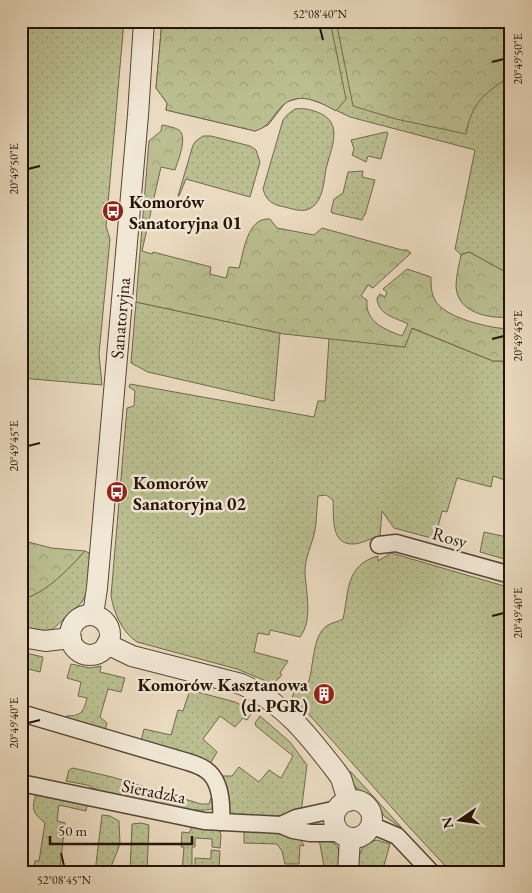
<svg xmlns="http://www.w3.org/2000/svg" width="532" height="893" viewBox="0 0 532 893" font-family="'EB Garamond',serif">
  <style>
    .green { fill: url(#green-dots); stroke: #70684c }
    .forest { fill: url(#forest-crowns); stroke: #70684c }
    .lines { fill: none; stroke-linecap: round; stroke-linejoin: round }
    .minor-casing { stroke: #574535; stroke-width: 19 }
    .tertiary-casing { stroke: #574535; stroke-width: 22 }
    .minor { stroke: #f1e7d5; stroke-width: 16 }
    .tertiary { stroke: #f1e7d5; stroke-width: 20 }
    .ticks { fill: none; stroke: #261307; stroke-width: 2 }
    .labels { text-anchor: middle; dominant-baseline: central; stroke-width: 5; stroke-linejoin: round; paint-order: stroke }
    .poi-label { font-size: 18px; font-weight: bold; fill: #261307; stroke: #f1e7d5; text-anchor: start }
    .street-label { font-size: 18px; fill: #261307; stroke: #f1e7d5 }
    .neatline { fill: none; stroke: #261307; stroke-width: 2 }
    .ticks-label { font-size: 12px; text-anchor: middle; fill: #261307 }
  </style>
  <defs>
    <pattern id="green-dots" width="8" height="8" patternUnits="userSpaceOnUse" patternTransform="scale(1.25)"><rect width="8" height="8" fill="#babe90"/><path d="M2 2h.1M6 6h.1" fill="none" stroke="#a0a27b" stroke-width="1.8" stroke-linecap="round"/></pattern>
    <pattern id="forest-crowns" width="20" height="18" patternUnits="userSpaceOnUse" patternTransform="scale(1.25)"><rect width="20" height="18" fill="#babe90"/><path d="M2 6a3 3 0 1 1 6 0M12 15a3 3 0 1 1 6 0" fill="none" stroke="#a0a27b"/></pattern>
  </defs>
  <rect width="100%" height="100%" fill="#eadabf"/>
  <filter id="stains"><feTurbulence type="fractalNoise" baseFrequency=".004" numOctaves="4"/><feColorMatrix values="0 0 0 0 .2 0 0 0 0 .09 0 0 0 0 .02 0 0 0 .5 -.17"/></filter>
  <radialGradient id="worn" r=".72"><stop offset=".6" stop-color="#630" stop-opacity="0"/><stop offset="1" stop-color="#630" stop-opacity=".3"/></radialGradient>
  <g class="green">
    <path d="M21,21H124L106,226L110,239L99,354L102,385L21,378Z"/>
    <path d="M162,21H511V275L469,252L461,255L455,249L475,150L350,117L323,104L309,99L300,98L286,102L268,125L255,131L166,110L167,103L156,88Z"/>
    <path d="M295,109C303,108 309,109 317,112C345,122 331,148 326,169C324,181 323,201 311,208C303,213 293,209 285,207C273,205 266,201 263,189L283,120L287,115Z"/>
    <path d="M386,132L388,133L381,159L368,156L366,162L352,155L354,149L351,140Z"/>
    <path d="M203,136H211L250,146L256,150L260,162L250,197L186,179L179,196H178L193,145L196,141Z"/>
    <path d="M363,171L362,177L375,180L365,215H364L362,220L332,213L331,211L334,199L343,193L348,172Z"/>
    <path d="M136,302L280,333L274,401L148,372L131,363Z"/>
    <path d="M411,328L493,361H511V482L493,476L491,487L457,478L447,512L442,511L435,539L394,528L382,511L380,536C372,538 361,544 353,544C330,545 334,516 333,500L326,495L318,496C317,505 317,514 316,523C315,539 306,553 305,569C305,589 314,619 300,637L270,630L269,635L258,633L254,652L288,661L280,673L282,675L273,684L237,669L137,642C122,632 114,613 111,596L127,408L134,406L135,391L129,387L130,384L314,417L318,401H325L329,338L405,347Z"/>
    <path d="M511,524V561L480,552L484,532L507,537Z"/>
    <path d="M85,551L89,553L90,561L87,591L82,602L53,629L46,631L21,629V600C47,592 67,570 85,551Z"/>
    <path d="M391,553L511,588V868L508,872H451L410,828L305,710L292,698L296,686L302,690L306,688C315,672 310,636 328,625C333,622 338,622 343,619C349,592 345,565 378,556V561Z"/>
    <path d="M21,652L43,657L40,672L25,668L21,683Z"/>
    <path d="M71,664L90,668L101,666L100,672L125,678L121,692L108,689L100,717L107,723L105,730L64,718L66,716C82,716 83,712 87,698L78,696L81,682L67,678Z"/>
    <path d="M190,690L235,702L253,711L247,720L243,718L235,727L220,716L203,739L217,752L210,764L141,741L144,729L171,735L178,710L183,711Z"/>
    <path d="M260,716L290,742L307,765L301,813L271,817L230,815L227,810L222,776H232L239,767L259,782L269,770L281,778L293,756L256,726L255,723Z"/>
    <path d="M73,768L112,777L201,804H209L211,798L215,799L213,808C208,812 194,809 186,810L106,794L87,785L66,781L69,770Z"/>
    <path d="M347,771L351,772L402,828L384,816L371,799L356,788Z"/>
    <path d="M36,794L87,805L86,811L59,805L57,821L65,823L60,868L85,872H21V865L34,867L35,861H39L45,823C33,813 31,810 36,794Z"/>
    <path d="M102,815L110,816L119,821L120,844L109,872H95Z"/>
    <path d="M141,823L149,825L147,872H130L132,824Z"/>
    <path d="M192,827L219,829L221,835L220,848L212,847V839L195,838V847H192V872H182L184,847H181L182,832L189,833Z"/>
    <path d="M244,831L283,833L301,840L304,846L300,845L299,864H285L282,851L277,844L244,843Z"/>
    <path d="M319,839C343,842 340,851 340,872H325Z"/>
    <path d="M377,840L390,844L383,869H362L360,872H357C358,856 360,843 377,840Z"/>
    <path d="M211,850L220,851L219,872H195V858L211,859Z"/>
  </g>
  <g class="forest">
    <path d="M162,21H330L346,99L336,111C315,99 293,89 276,113C270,121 266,128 255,131L166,110L167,103L156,88Z"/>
    <path d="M336,21H511V75C485,94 472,101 466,134L396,119L353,106Z"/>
    <path d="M162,125C167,126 174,127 179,130C188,136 178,161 175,170L161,167L142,251L152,254L153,252L211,267L210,274L226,278L229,267L239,268C244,251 247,217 270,219L277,228L314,235L322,228L402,250H407L411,253L373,288L368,285L361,296L367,300C365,322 384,329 402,336L408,324C394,317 378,315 377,298L380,294L385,297L387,292L383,289L407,269L431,277C431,285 431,293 435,300C444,318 492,329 511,329V361H493L412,328L405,347L284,334L136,302L149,141L161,131Z"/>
    <path d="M469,252L511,275V317C489,319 457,313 456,286C456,276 459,265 461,255Z"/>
    <path d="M21,540L51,548L85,551C67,570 48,592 21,600Z"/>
  </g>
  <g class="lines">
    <g class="minor-casing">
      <g id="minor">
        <path d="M379,545L396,543L511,575"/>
        <path d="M21,713L188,762C194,764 201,766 206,770C222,781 222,806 221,822"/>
        <path d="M21,783L204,821L281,825L293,830L310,833H339"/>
        <path d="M281,825L296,818L337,809"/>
        <path d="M371,825L397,836L431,872"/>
      </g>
    </g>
    <g class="tertiary-casing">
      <g id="tertiary">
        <path d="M93,615L97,588L138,115L144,21"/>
        <circle cx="90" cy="635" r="20"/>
        <path d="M21,637L45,641L71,638"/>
        <path d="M107,644L132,656L241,684C283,702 309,736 336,771L341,778L348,801"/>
        <circle cx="353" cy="819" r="19"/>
        <path d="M348,872L350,838"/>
      </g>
    </g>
    <use href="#minor" class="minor"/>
    <use href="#tertiary" class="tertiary"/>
  </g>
  <path class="ticks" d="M320,28L323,40M492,62L504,59M28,169L40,166M492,339L504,336M28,446L40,443M492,616L504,613M28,723L40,720M61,853L64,866"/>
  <defs>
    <g id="bus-disc" transform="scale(1.125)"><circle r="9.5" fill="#8f2418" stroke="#f1e7d5"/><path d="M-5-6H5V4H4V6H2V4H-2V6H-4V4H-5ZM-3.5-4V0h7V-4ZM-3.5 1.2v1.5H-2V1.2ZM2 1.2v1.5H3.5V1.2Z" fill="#fff"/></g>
    <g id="building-disc" transform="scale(1.125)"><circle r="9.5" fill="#8f2418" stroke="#f1e7d5"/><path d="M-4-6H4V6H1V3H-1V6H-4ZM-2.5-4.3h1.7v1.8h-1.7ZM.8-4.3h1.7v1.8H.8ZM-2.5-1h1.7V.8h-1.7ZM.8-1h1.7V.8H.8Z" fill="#fff"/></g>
  </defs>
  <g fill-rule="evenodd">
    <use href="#bus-disc" x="113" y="211"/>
    <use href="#bus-disc" x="117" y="492"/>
    <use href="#building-disc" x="324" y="694"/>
  </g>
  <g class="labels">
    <g class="poi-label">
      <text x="129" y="201">Komorów<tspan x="129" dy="21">Sanatoryjna 01</tspan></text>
      <text x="133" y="482">Komorów<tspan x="133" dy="21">Sanatoryjna 02</tspan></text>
      <text x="308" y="684" text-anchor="end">Komorów Kasztanowa<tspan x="308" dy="21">(d. PGR)</tspan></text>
    </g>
    <g class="street-label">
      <text transform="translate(120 318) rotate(-85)">Sanatoryjna</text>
      <text transform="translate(450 537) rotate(16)">Rosy</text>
      <text transform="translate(154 791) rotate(11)">Sieradzka</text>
    </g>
  </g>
  <rect width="532" height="893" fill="none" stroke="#eadabf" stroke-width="55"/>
  <g transform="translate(460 820) rotate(257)" stroke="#f1e7d5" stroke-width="4" paint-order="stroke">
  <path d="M0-4L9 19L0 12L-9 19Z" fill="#261307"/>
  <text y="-8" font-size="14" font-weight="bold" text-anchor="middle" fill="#261307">N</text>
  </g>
  <path d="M50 836v8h142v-8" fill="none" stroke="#261307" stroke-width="2.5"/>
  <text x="58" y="836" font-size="15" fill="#261307" stroke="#f1e7d5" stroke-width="4" paint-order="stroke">50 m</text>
  <rect x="28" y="28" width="476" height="838" class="neatline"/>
  <g class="ticks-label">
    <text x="320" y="18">52°08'40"N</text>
    <text transform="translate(518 59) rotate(-90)" y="4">20°49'50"E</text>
    <text transform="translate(14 169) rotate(-90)" y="4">20°49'50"E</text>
    <text transform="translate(518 336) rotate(-90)" y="4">20°49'45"E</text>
    <text transform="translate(14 446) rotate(-90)" y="4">20°49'45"E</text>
    <text transform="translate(518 613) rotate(-90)" y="4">20°49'40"E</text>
    <text transform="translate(14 723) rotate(-90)" y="4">20°49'40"E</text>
    <text x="64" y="884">52°08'45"N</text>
  </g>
  <rect width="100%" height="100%" filter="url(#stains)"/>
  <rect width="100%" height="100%" fill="url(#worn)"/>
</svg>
